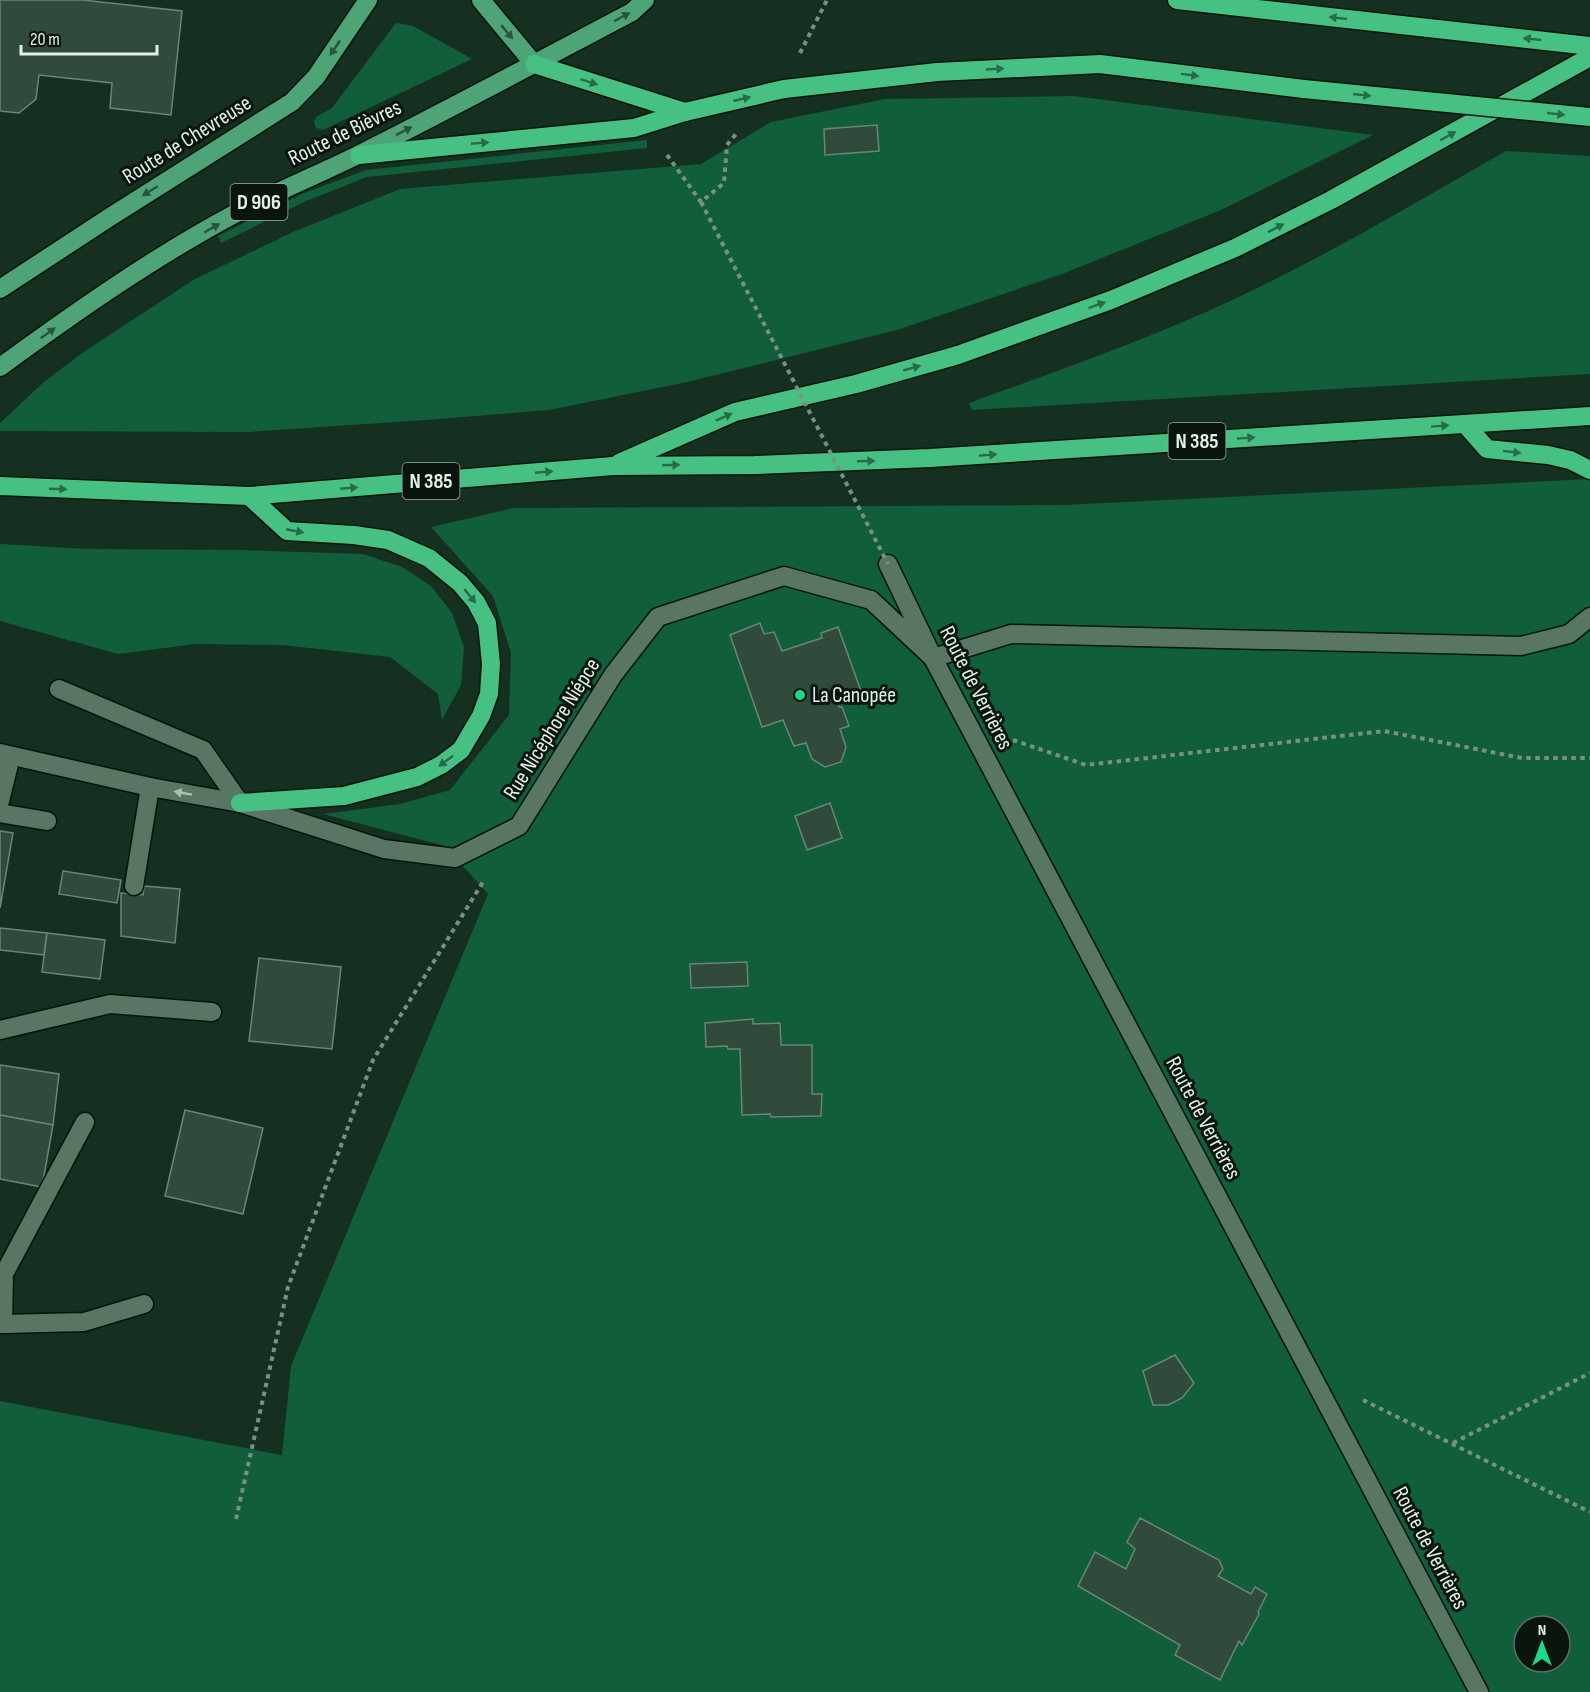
<svg xmlns="http://www.w3.org/2000/svg" width="1590" height="1692" viewBox="0 0 1590 1692" font-family="'Sofia Sans Condensed',sans-serif">
  <style>
    .green { fill: #115e3a; fill-rule: evenodd }
    .building { fill: #304b3b; stroke: #6a8674; stroke-width: 1.5 }
    .lines { fill: none; stroke-linecap: round; stroke-linejoin: round }
    .minor-casing { stroke: #00170a; stroke-width: 21 }
    .major-casing { stroke: #00170a; stroke-width: 21 }
    .highway-casing { stroke: #00170a; stroke-width: 21 }
    .path { stroke: #7b9084; stroke-width: 4; stroke-dasharray: 4.5 4.5; stroke-linecap: butt }
    .minor { stroke: #597564; stroke-width: 18 }
    .major { stroke: #4ea377; stroke-width: 18 }
    .highway { stroke: #47c183; stroke-width: 18 }
    .highway-bridge-casing { stroke: #00170a; stroke-width: 21; stroke-linecap: butt }
    .path-bridge { stroke: #7b9084; stroke-width: 4; stroke-dasharray: 4.5 4.5; stroke-linecap: butt }
    .highway-bridge { stroke: #47c183; stroke-width: 18 }
    .oneway { fill: #29553d }
    .oneway2 { fill: #286b48 }
    .oneway3 { fill: #abbfb3 }
    .poi-dot { fill: #1bd988; stroke: #0a150e; stroke-width: 2 }
    .labels { text-anchor: middle; dominant-baseline: central; stroke-width: 6; stroke-linejoin: round; paint-order: stroke }
    .shield { fill: #0a150e; stroke: #a0afa6; stroke-width: 1.5 }
    .shield-label { font-size: 21px; font-weight: bold; fill: #e1f1e7 }
    .street-label { font-size: 22px; fill: #e1f1e7; stroke: #0a150e }
    .poi-label { font-size: 22px; fill: #e1f1e7; stroke: #0a150e; text-anchor: start }
  </style>
  <rect width="100%" height="100%" fill="#153021"/>
  <g class="green">
    <path d="M396,23L413,26L472,59L323,130L316,128L314,123L316,117L332,108Z"/>
    <path d="M1074,96L1373,135L1221,210L1062,274L897,330L687,382L549,410L425,420L248,432L0,431V423L45,381L85,351L195,279L293,232L400,189L701,164L771,122L885,99Z"/>
    <path d="M647,140V148L367,177L306,201L221,243L218,236L304,193L366,170Z"/>
    <path d="M1506,151L1590,156V374L972,410L969,403C1049,374 1129,346 1206,312C1310,266 1408,207 1506,151Z"/>
    <path d="M1590,479V1692H0V1401L282,1455L291,1366L488,894L445,846L323,814L400,804L450,790L509,715L511,653L493,596L431,527L514,508L1065,505ZM1524,1626H1560V1662H1524Z"/>
    <path d="M0,544L88,549L241,550L363,554L402,567L431,586L452,613L464,647L461,685L442,720L438,694L390,657L283,645L195,644L118,654L0,621Z"/>
  </g>
  <g class="building">
    <path d="M0,0H83L182,11L171,115L110,108L112,83L39,75L36,99L19,113L0,111Z"/>
    <path d="M877,125L879,151L825,155L824,129Z"/>
    <path d="M760,623L764,634L774,632L782,651L822,638L821,633L838,627L861,691L837,699L839,707H842L849,726L840,729L846,747L841,762L825,767L812,759L806,743L794,746L783,720L762,727L730,635Z"/>
    <path d="M830,803L842,838L807,850L795,816Z"/>
    <path d="M0,831L13,833L0,908Z"/>
    <path d="M63,871L121,880L117,903L59,894Z"/>
    <path d="M144,886L180,889L175,943L121,936V893L143,895Z"/>
    <path d="M0,928L47,933L44,955L0,950Z"/>
    <path d="M47,933L105,940L100,979L42,972Z"/>
    <path d="M259,958L341,967L332,1049L249,1041Z"/>
    <path d="M747,962L748,986L691,988L690,964Z"/>
    <path d="M753,1019V1024L780,1023L781,1045H812V1094H822L821,1116L771,1117L770,1114L742,1115L740,1049H728L727,1046L706,1047L705,1023Z"/>
    <path d="M0,1065L59,1074L53,1125L0,1115Z"/>
    <path d="M185,1110L263,1128L243,1214L165,1196Z"/>
    <path d="M0,1115L53,1125L42,1187L0,1179Z"/>
    <path d="M1175,1355L1194,1383L1182,1398L1168,1405H1153L1143,1371Z"/>
    <path d="M1140,1518L1219,1560L1223,1569L1218,1576L1251,1594L1255,1587L1267,1594L1258,1612L1259,1614L1242,1645L1239,1641L1220,1680L1175,1655L1180,1645L1078,1586L1095,1552L1126,1569L1135,1549L1127,1542Z"/>
  </g>
  <g class="lines">
    <g class="minor-casing">
      <g id="minor">
        <path d="M888,564L933,658L1479,1692"/>
        <path d="M59,689L203,750L240,803"/>
        <path d="M0,753L150,787L240,803L384,849L455,858L519,826L613,675L658,617L784,576L871,600L933,658L1011,634L1521,646L1569,634L1590,617"/>
        <path d="M0,801L11,756"/>
        <path d="M0,813L47,821"/>
        <path d="M134,886L150,787"/>
        <path d="M0,1030L110,1004L212,1012"/>
        <path d="M0,1324H3L4,1274L85,1122"/>
        <path d="M3,1324L84,1322L144,1304"/>
      </g>
    </g>
    <g class="major-casing">
      <g id="major">
        <path d="M481,0L534,64"/>
        <path d="M0,289L110,217L292,102L316,77L368,0"/>
        <path d="M0,367C77,311 155,256 240,211C278,191 319,174 358,155C450,109 541,60 632,12L645,0"/>
      </g>
    </g>
    <g class="highway-casing">
      <g id="highway">
        <path d="M1177,0L1590,46"/>
        <path d="M534,64L685,112"/>
        <path d="M359,155L634,128L685,112L784,89L937,72L1100,64L1304,89"/>
        <path d="M1465,424L1487,449L1548,455L1570,460L1590,470"/>
        <path d="M619,463L735,412L856,384L958,355L1111,300L1235,248L1331,200L1590,57"/>
        <path d="M0,486L249,496L613,466L755,465L930,458L1590,416"/>
        <path d="M240,803L344,796L417,777L441,765L461,750L481,716L489,694L491,664L487,623L476,602L460,583L429,558L388,540L354,535L287,531L249,496"/>
      </g>
    </g>
    <g class="path">
      <path d="M800,53L827,0"/>
      <path d="M667,155L701,202L724,183L727,145L736,134"/>
      <path d="M1013,740L1086,765L1384,731L1522,758H1590"/>
      <path d="M1363,1400L1590,1512"/>
      <path d="M1453,1443L1590,1373"/>
      <path d="M236,1519L288,1287L373,1060L483,882"/>
    </g>
    <use href="#minor" class="minor"/>
    <use href="#major" class="major"/>
    <use href="#highway" class="highway"/>
    <g class="highway-bridge-casing">
      <path id="highway-bridge" d="M1304,89L1590,117"/>
    </g>
    <path class="path-bridge" d="M701,202L888,564"/>
    <use href="#highway-bridge" class="highway-bridge"/>
  </g>
  <defs><path id="oneway-solid" d="M-6-.8H1V-3.2L6.5 0L1 3.2V.8H-6Z" transform="scale(1.5)"/></defs>
  <g class="oneway">
    <use href="#oneway-solid" transform="translate(622 17) rotate(-28)"/>
    <use href="#oneway-solid" transform="translate(507 32) rotate(50)"/>
    <use href="#oneway-solid" transform="translate(335 48) rotate(124)"/>
    <use href="#oneway-solid" transform="translate(404 131) rotate(-27)"/>
    <use href="#oneway-solid" transform="translate(150 191) rotate(148)"/>
    <use href="#oneway-solid" transform="translate(212 228) rotate(-30)"/>
    <use href="#oneway-solid" transform="translate(48 333) rotate(-36)"/>
  </g>
  <g class="oneway2">
    <use href="#oneway-solid" transform="translate(1338 18) rotate(-174)"/>
    <use href="#oneway-solid" transform="translate(1532 39) rotate(-174)"/>
    <use href="#oneway-solid" transform="translate(995 69) rotate(-3)"/>
    <use href="#oneway-solid" transform="translate(1190 75) rotate(7)"/>
    <use href="#oneway-solid" transform="translate(589 82) rotate(18)"/>
    <use href="#oneway-solid" transform="translate(1362 95) rotate(6)"/>
    <use href="#oneway-solid" transform="translate(742 99) rotate(-13)"/>
    <use href="#oneway-solid" transform="translate(1556 114) rotate(6)"/>
    <use href="#oneway-solid" transform="translate(1448 136) rotate(-29)"/>
    <use href="#oneway-solid" transform="translate(480 143) rotate(-5)"/>
    <use href="#oneway-solid" transform="translate(1276 228) rotate(-27)"/>
    <use href="#oneway-solid" transform="translate(1097 305) rotate(-20)"/>
    <use href="#oneway-solid" transform="translate(912 368) rotate(-16)"/>
    <use href="#oneway-solid" transform="translate(724 417) rotate(-24)"/>
    <use href="#oneway-solid" transform="translate(1440 426) rotate(-4)"/>
    <use href="#oneway-solid" transform="translate(1246 438) rotate(-4)"/>
    <use href="#oneway-solid" transform="translate(1512 452) rotate(6)"/>
    <use href="#oneway-solid" transform="translate(988 455) rotate(-4)"/>
    <use href="#oneway-solid" transform="translate(866 461) rotate(-2)"/>
    <use href="#oneway-solid" transform="translate(671 465) rotate(-1)"/>
    <use href="#oneway-solid" transform="translate(544 472) rotate(-5)"/>
    <use href="#oneway-solid" transform="translate(349 488) rotate(-5)"/>
    <use href="#oneway-solid" transform="translate(58 489) rotate(2)"/>
    <use href="#oneway-solid" transform="translate(295 531) rotate(11)"/>
    <use href="#oneway-solid" transform="translate(470 596) rotate(50)"/>
    <use href="#oneway-solid" transform="translate(446 761) rotate(144)"/>
  </g>
  <use class="oneway3" href="#oneway-solid" transform="translate(183 793) rotate(-170)"/>
  <circle class="poi-dot" cx="800" cy="695" r="6"/>
  <g class="labels">
    <g class="shield">
      <rect x="230.5" y="184" width="57" height="36" rx="4.5"/>
      <rect x="1168.5" y="423" width="57" height="36" rx="4.5"/>
      <rect x="402.5" y="463" width="57" height="36" rx="4.5"/>
    </g>
    <g class="shield-label">
      <text x="259" y="202">D 906</text>
      <text x="1197" y="441">N 385</text>
      <text x="431" y="481">N 385</text>
    </g>
    <g class="street-label">
      <text transform="translate(345 133) rotate(-26)">Route de Bièvres</text>
      <text transform="translate(187 140) rotate(-32)">Route de Chevreuse</text>
      <text transform="translate(976 688) rotate(63)">Route de Verrières</text>
      <text transform="translate(552 729) rotate(-58)">Rue Nicéphore Niépce</text>
      <text transform="translate(1203 1118) rotate(62)">Route de Verrières</text>
      <text transform="translate(1430 1548) rotate(62)">Route de Verrières</text>
    </g>
    <g class="poi-label">
      <text x="812" y="695">La Canopée</text>
    </g>
  </g>
  <g transform="translate(1542 1644)"><circle r="28" fill="#0a150e" stroke="#606d65" stroke-width="1.5"/>
  <path d="M0-4.5L10 22L0 15L-10 22Z" fill="#1bd988"/>
  <text y="-9" font-size="16" font-weight="bold" text-anchor="middle" fill="#e1f1e7">N</text>
  </g>
  <path d="M21 45v9h136v-9" fill="none" stroke="#e1f1e7" stroke-width="3"/>
  <text x="30" y="45" font-size="18" fill="#e1f1e7" stroke="#0a150e" stroke-width="4.5" paint-order="stroke">20 m</text>
</svg>
